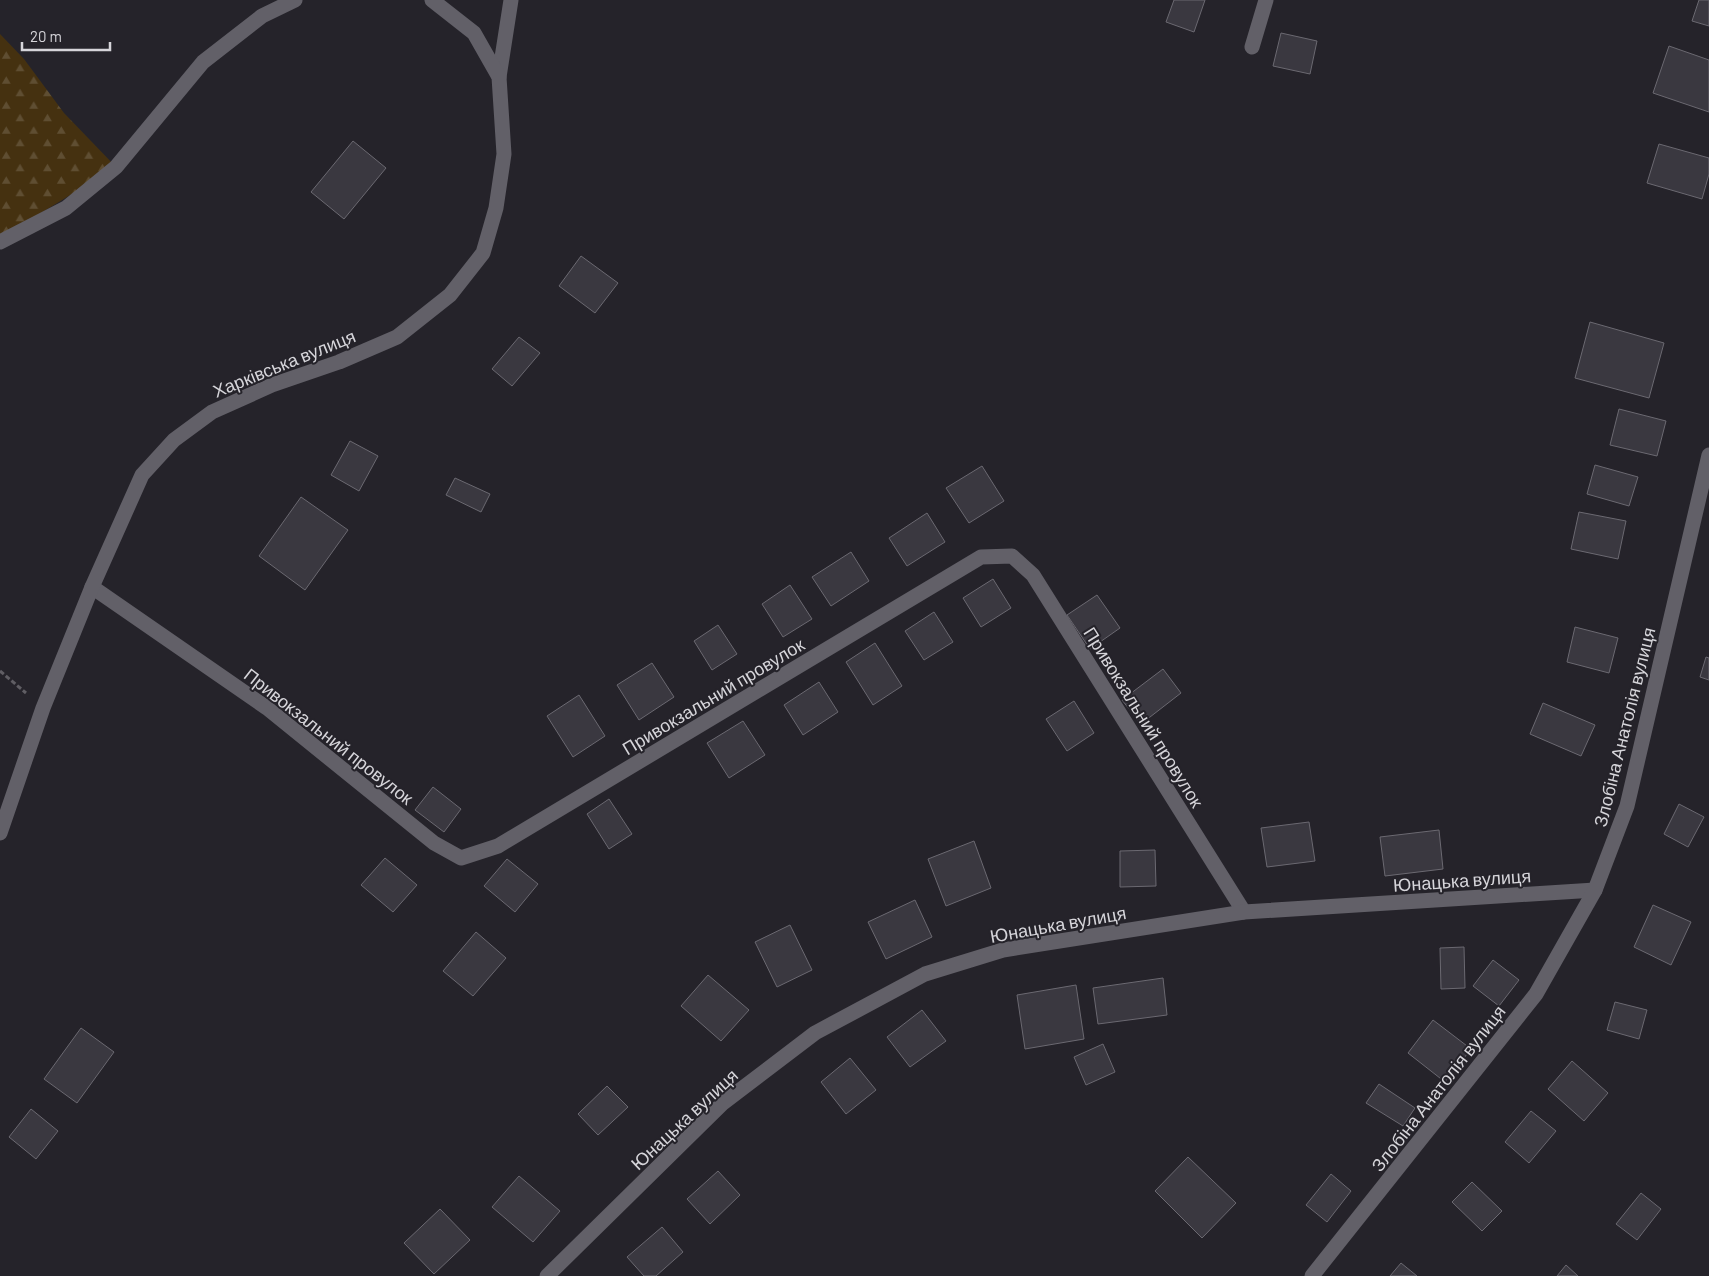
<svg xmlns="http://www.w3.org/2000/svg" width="1709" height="1276" viewBox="0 0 1709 1276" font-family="Barlow,sans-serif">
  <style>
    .forest { fill: url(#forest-firs) }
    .building { fill: #3a3840; stroke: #6b6971 }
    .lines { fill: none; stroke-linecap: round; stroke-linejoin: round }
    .path { stroke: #605e64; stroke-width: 3; stroke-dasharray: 5 2.5; stroke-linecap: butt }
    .street { stroke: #626068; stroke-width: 15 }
    .secondary { stroke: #626068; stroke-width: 15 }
    .labels { text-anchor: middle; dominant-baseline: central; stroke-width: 4; stroke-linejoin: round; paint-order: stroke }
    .street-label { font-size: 18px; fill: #d6d5da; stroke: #25232a }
  </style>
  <defs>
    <pattern id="forest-firs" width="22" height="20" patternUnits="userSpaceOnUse" patternTransform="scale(1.25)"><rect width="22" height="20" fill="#453110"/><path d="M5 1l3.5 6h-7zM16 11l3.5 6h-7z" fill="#5f4e32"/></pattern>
  </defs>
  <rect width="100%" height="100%" fill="#25232a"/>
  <path class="forest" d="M0,34L24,59L64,113L116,167L0,238Z"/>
  <g class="building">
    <path d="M1174,0H1205L1194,32L1166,22Z"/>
    <path d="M1699,0H1709V26L1692,21Z"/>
    <path d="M1281,33L1317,41L1310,74L1273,66Z"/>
    <path d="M1669,46L1709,60V112L1653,93Z"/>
    <path d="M353,141L386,168L344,219L311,192Z"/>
    <path d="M1659,144L1709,158V174L1702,199L1647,183Z"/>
    <path d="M581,256L618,283L595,313L559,286Z"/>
    <path d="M1590,322L1664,343L1649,398L1575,378Z"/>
    <path d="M519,337L540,353L512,386L492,369Z"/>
    <path d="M1619,409L1666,421L1657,456L1610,445Z"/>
    <path d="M350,441L378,456L359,491L331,475Z"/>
    <path d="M1595,465L1638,477L1629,506L1587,494Z"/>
    <path d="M982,466L1004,501L969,523L946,488Z"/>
    <path d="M455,478L490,494L481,512L446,495Z"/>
    <path d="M301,497L348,530L305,590L259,556Z"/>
    <path d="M1579,512L1626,521L1618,559L1571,549Z"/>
    <path d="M927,513L945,542L907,566L889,538Z"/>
    <path d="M851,552L869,581L831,606L812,577Z"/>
    <path d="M993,579L1011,608L981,627L963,598Z"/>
    <path d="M790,585L812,619L783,637L762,604Z"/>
    <path d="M1097,595L1120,628L1090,649L1067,615Z"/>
    <path d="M934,612L953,642L924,660L905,631Z"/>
    <path d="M718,625L737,654L712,670L694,641Z"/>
    <path d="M1575,627L1618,638L1609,673L1567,662Z"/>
    <path d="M875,643L902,686L873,705L846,662Z"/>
    <path d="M1706,657L1709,658V680L1700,677Z"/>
    <path d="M652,663L674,697L639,720L617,685Z"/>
    <path d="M1163,669L1181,693L1141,724L1122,700Z"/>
    <path d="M819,682L838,712L803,735L784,705Z"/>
    <path d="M579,695L605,736L573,757L547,716Z"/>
    <path d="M1074,701L1094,733L1067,751L1046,719Z"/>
    <path d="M1543,703L1595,725L1581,756L1530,734Z"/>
    <path d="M743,721L765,755L729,778L707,743Z"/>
    <path d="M433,787L461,809L444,832L415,810Z"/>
    <path d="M609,799L632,834L609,849L587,814Z"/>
    <path d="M1679,804L1704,817L1688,847L1664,834Z"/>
    <path d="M1309,822L1315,861L1267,867L1261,828Z"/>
    <path d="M1439,830L1443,869L1385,876L1380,837Z"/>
    <path d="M974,841L991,888L946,906L928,859Z"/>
    <path d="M1155,850L1156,886L1120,887V851Z"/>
    <path d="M385,858L417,885L393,912L361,885Z"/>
    <path d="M507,859L538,884L515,912L484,886Z"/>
    <path d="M915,900L932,937L886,959L868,922Z"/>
    <path d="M1653,905L1691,922L1671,965L1634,947Z"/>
    <path d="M790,925L812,970L777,987L755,942Z"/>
    <path d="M476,932L506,958L473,996L443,971Z"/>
    <path d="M1464,947L1465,988L1441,989L1440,948Z"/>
    <path d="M1493,960L1519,980L1499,1006L1473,986Z"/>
    <path d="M708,975L749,1010L721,1041L681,1006Z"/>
    <path d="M1163,978L1167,1015L1098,1024L1093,988Z"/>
    <path d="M1076,985L1084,1039L1025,1049L1017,995Z"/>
    <path d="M1615,1002L1647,1010L1639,1039L1607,1030Z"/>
    <path d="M922,1010L946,1041L910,1067L887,1037Z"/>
    <path d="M1433,1020L1471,1049L1445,1082L1408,1053Z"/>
    <path d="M81,1028L114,1052L77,1103L44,1079Z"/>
    <path d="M1103,1044L1115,1072L1086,1085L1074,1057Z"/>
    <path d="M850,1058L876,1090L846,1114L821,1082Z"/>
    <path d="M1572,1061L1608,1093L1584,1121L1548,1089Z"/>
    <path d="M1379,1084L1415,1108L1403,1126L1366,1103Z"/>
    <path d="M607,1086L628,1107L598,1135L578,1114Z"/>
    <path d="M31,1109L58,1131L36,1159L9,1137Z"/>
    <path d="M1531,1111L1556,1131L1529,1163L1505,1142Z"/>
    <path d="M1188,1157L1236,1203L1202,1238L1155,1191Z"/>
    <path d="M718,1171L740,1195L710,1224L687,1199Z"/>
    <path d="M1331,1174L1351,1191L1327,1222L1306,1205Z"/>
    <path d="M519,1176L560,1211L533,1242L492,1207Z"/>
    <path d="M1472,1182L1502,1211L1482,1231L1452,1202Z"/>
    <path d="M1641,1193L1661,1209L1637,1240L1616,1224Z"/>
    <path d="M440,1209L470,1240L434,1274L404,1243Z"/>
    <path d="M662,1227L683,1252L656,1276H644L627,1257Z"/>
    <path d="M1401,1263L1417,1276H1390Z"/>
    <path d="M1566,1265L1578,1276H1557Z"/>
  </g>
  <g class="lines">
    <path class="path" d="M0,671L26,693"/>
    <g class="street">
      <path d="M1252,47L1266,0"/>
      <path d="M499,77L511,0"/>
      <path d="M92,587L267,708L434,843L461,858L498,846L981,557L1012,556L1033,575L1244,912"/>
      <path d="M547,1276L723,1103L815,1033L925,974L1003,950L1244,912L1595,890"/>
      <path d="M1312,1276L1536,994L1595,890L1627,806L1709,455"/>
    </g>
    <g class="secondary">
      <path d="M0,242L66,208L116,167L203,62L262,16L295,0"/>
      <path d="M0,833L43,708L92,587L142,475L174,440L212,412L272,385L339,362L397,337L450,295L483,253L496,208L504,154L499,77L474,33L432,0"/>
    </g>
  </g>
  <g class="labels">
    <g class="street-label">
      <text transform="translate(284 363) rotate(-22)">Харківська вулиця</text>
      <text transform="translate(713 696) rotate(-31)">Привокзальний провулок</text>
      <text transform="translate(1144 717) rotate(58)">Привокзальний провулок</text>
      <text transform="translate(1624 727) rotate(-76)">Злобіна Анатолія вулиця</text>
      <text transform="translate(329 736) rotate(38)">Привокзальний провулок</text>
      <text transform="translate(1462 880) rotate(-4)">Юнацька вулиця</text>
      <text transform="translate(1058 924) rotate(-10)">Юнацька вулиця</text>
      <text transform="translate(1438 1088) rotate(-52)">Злобіна Анатолія вулиця</text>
      <text transform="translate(684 1119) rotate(-43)">Юнацька вулиця</text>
    </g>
  </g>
  <path d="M22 42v8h88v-8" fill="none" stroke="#d6d5da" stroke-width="2.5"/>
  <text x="30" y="42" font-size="15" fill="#d6d5da" stroke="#25232a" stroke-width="4" paint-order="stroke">20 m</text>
</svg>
